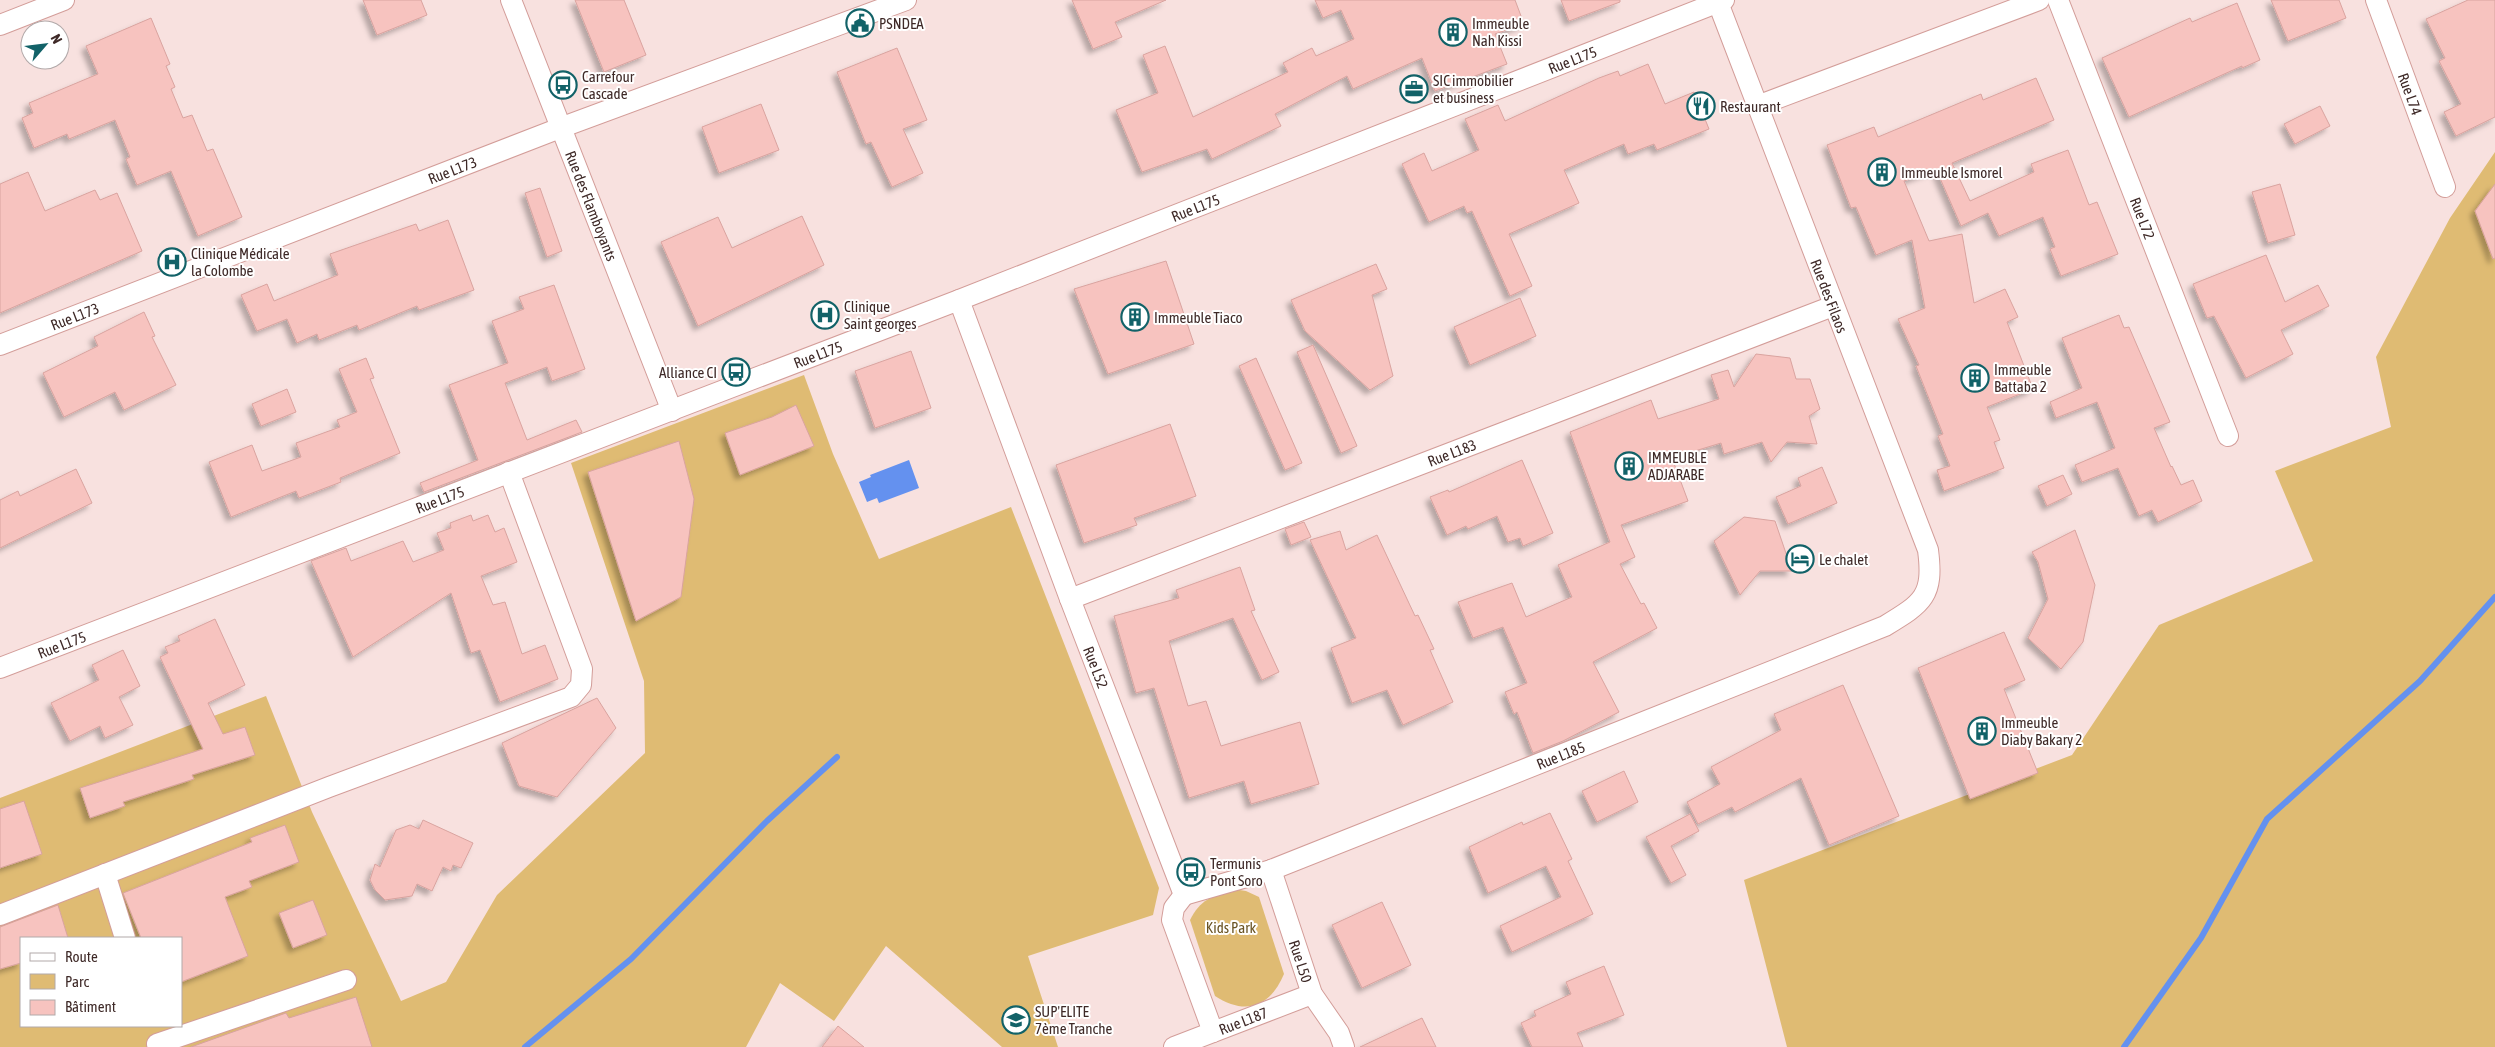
<svg xmlns="http://www.w3.org/2000/svg" width="2495" height="1047" viewBox="0 0 2495 1047" font-family="'Asap Condensed',sans-serif">
  <style>
    .green { fill: #dfbb73; fill-rule: evenodd }
    .water { fill: #6491ef }
    .lines { fill: none; stroke-linecap: round; stroke-linejoin: round }
    .stream { stroke: #6491ef; stroke-width: 6 }
    .building { fill: #f7c3bf; stroke: #d9a39f; filter: url(#shadow) }
    .minor-casing { stroke: #d39d99; stroke-width: 22 }
    .minor { stroke: #fff; stroke-width: 20 }
    .labels { text-anchor: middle; dominant-baseline: central; stroke-width: 4; stroke-linejoin: round; paint-order: stroke }
    .poi-label { font-size: 15px; fill: #3e2927; stroke: #fff; text-anchor: start }
    .street-label { font-size: 15px; fill: #3e2927; stroke: #fff }
    .park-label { font-size: 15px; fill: #6a5424; stroke: #fff }
  </style>
  <defs>
    <filter id="shadow"><feDropShadow dx="-4.5" dy="4.5" stdDeviation="2.5" flood-color="#0004"/></filter>
  </defs>
  <rect width="100%" height="100%" fill="#f8e1df"/>
  <g class="green">
    <path d="M2495,152V1047H1787L1744,880L2072,755L2159,625L2313,561L2275,471L2391,427L2376,357L2450,218Z"/>
    <path d="M804,375L833,454L879,559L1011,507L1159,888L1153,915L1028,956L1058,1047H1002L886,946L834,1021L780,983L746,1047H0V798L266,696L312,812L401,1001L446,982L497,895L645,753L644,681L571,463ZM21,938H181V1026H21Z"/>
    <path d="M1233,889L1246,891L1259,897L1284,974C1270,1007 1246,1016 1215,996L1190,920C1200,900 1212,896 1233,889Z"/>
  </g>
  <path class="water" d="M909,460L919,488L879,503L877,498L867,502L859,482L871,477L870,475Z"/>
  <g class="lines">
    <g class="stream">
      <path d="M525,1047L631,959L767,821L837,757"/>
      <path d="M2124,1047L2201,938L2267,819L2420,681L2495,597"/>
    </g>
  </g>
  <g class="building">
    <path d="M363,0H421L427,15L377,35Z"/>
    <path d="M575,0H624L646,55L604,72Z"/>
    <path d="M1072,0H1166L1115,22L1122,37L1093,49Z"/>
    <path d="M1315,0H1515L1524,24L1495,34L1507,64L1435,91L1422,58L1353,89L1347,76L1275,114L1281,126L1212,159L1207,149L1142,172L1116,110L1158,93L1143,55L1165,46L1193,117L1288,72L1283,63L1312,48L1316,56L1354,39L1341,10L1323,18Z"/>
    <path d="M1561,0H1620V2L1569,21Z"/>
    <path d="M2271,0H2339L2346,18L2288,41Z"/>
    <path d="M2468,0H2495V117L2456,136L2444,112L2461,104L2439,61L2445,58L2426,19Z"/>
    <path d="M2237,3L2260,60L2242,68V66L2129,117L2102,58L2190,18L2192,22Z"/>
    <path d="M151,18L170,64L166,66L175,87L171,89L183,118L192,115L207,151L213,149L242,217L198,236L171,171L137,185L126,159L130,157L115,120L69,139L67,134L34,148L22,118L33,113L29,103L98,74L86,46Z"/>
    <path d="M897,48L927,120L903,129L923,173L892,187L871,142L866,144L837,72Z"/>
    <path d="M1648,64L1665,104L1694,92L1709,129L1657,150L1654,144L1628,154L1624,144L1564,170L1579,203L1509,234L1532,286L1510,296L1472,211L1467,213L1464,206L1429,222L1402,164L1424,153L1432,171L1479,150L1465,119L1498,105L1505,121L1599,78L1618,71L1620,76Z"/>
    <path d="M2036,78L2054,120L1952,163L1970,201L2034,172L2031,164L2068,150L2089,205L2097,202L2118,254L2061,276L2050,249L2055,247L2043,217L1999,236L1988,213L1961,226L1936,169L1904,181L1929,241L1962,234L1974,303L2005,289L2018,317L2007,322L2033,389L1987,407L2000,440L1994,442L2004,468L1944,491L1937,470L1950,466L1938,436L1943,434L1916,366L1919,365L1898,319L1925,308L1912,240L1876,255L1856,207L1851,208L1827,145L1874,127L1878,137L1981,94L1983,100Z"/>
    <path d="M761,104L779,150L719,173L702,127Z"/>
    <path d="M2320,106L2330,126L2295,144L2284,124Z"/>
    <path d="M28,172L45,211L95,190L100,200L117,193L142,251L0,313V184Z"/>
    <path d="M2280,184L2295,235L2268,243L2252,192Z"/>
    <path d="M2495,184V258L2493,259L2475,211Z"/>
    <path d="M540,188L562,251L547,257L525,193Z"/>
    <path d="M802,216L824,265L698,326L661,242L718,217L732,248Z"/>
    <path d="M448,220L474,290L419,310L417,306L359,330L357,325L319,340L317,334L297,343L287,319L257,331L241,295L267,284L274,301L338,275L330,254L416,224L419,231Z"/>
    <path d="M2266,255L2285,302L2318,285L2329,306L2281,330L2293,354L2246,378L2214,316L2207,318L2193,284Z"/>
    <path d="M1166,261L1194,344L1108,374L1074,289Z"/>
    <path d="M1376,264L1387,289L1372,295L1393,376L1370,390L1305,331L1291,300Z"/>
    <path d="M554,285L585,369L552,381L547,367L505,383L527,440L576,420L582,432L424,492L420,483L478,460L449,385L508,363L492,321L524,309L519,297Z"/>
    <path d="M1520,298L1536,336L1470,365L1454,327Z"/>
    <path d="M144,312L155,336L152,337L176,385L124,410L115,392L64,417L43,373L98,346L94,337Z"/>
    <path d="M2119,315L2124,328L2129,327L2170,422L2154,428L2171,467L2172,466L2181,485L2193,480L2202,501L2158,522L2152,510L2139,516L2118,468L2082,482L2075,465L2115,448L2097,402L2056,418L2050,402L2082,388L2062,338Z"/>
    <path d="M1313,345L1357,446L1341,453L1297,352Z"/>
    <path d="M911,351L931,408L875,428L855,371Z"/>
    <path d="M1756,354L1790,358L1796,379H1810L1820,409L1809,416L1817,444L1787,442L1771,462L1762,442L1724,454L1721,443L1672,458L1688,501L1621,525L1635,557L1620,564L1641,604L1644,603L1657,628L1593,662L1619,712L1563,741L1533,753L1517,712L1514,714L1505,692L1527,683L1503,627L1473,638L1458,602L1512,583L1526,617L1572,597L1558,565L1610,542L1570,432L1651,400L1658,419L1719,399L1711,375L1728,370L1734,387Z"/>
    <path d="M366,358L374,378L370,379L400,453L340,478L341,482L299,498L296,491L231,517L209,462L252,445L262,471L301,457L296,443L340,427L337,420L357,412L339,369Z"/>
    <path d="M1256,358L1302,463L1285,470L1239,366Z"/>
    <path d="M287,389L296,412L261,426L252,404Z"/>
    <path d="M796,405L814,446L740,475L725,433L772,417Z"/>
    <path d="M1170,424L1196,496L1134,518L1137,525L1084,543L1056,465Z"/>
    <path d="M679,441L694,499L681,597L636,621L588,472Z"/>
    <path d="M1522,460L1553,533L1523,546L1520,538L1508,542L1497,516L1468,529L1466,526L1447,535L1430,497L1448,490L1449,492Z"/>
    <path d="M1822,467L1837,503L1788,524L1776,497L1801,486L1798,478Z"/>
    <path d="M76,469L92,503L0,548V500L18,491L20,496Z"/>
    <path d="M2063,475L2072,494L2047,506L2038,486Z"/>
    <path d="M471,515L473,521L488,515L495,532L504,528L517,562L481,576L493,605L505,602L522,654L545,645L558,679L500,702L480,650L471,653L451,593L353,657L311,561L346,548L351,561L403,541L413,562L444,550L437,533L451,528L450,523Z"/>
    <path d="M1744,517L1775,521L1792,571H1760L1740,595L1714,541Z"/>
    <path d="M1304,522L1311,537L1291,545L1285,529Z"/>
    <path d="M2075,530L2095,585L2083,642L2061,669L2028,638L2048,599L2038,562L2032,552Z"/>
    <path d="M1340,531L1346,550L1377,535L1415,616L1418,615L1434,649L1430,650L1453,702L1403,725L1387,690L1352,703L1331,648L1356,638L1310,540Z"/>
    <path d="M1240,567L1255,610L1251,611L1279,672L1262,680L1233,618L1169,641L1188,706L1206,701L1221,746L1300,722L1319,784L1251,804L1244,781L1189,798L1154,688L1136,693L1114,616L1179,598L1176,590Z"/>
    <path d="M215,619L245,685L208,703L223,734L245,727L255,755L192,775L194,779L123,802L125,806L90,818L80,788L203,749L160,657L168,653L165,647L180,641L178,636Z"/>
    <path d="M2004,632L2025,680L2004,689L2038,773L1970,799L1918,668Z"/>
    <path d="M123,650L140,686L119,697L133,725L105,738L100,726L70,741L51,703L99,680L92,665Z"/>
    <path d="M1843,685L1899,816L1829,845L1801,778L1735,812L1732,807L1698,824L1687,802L1720,784L1711,767L1781,730L1774,714Z"/>
    <path d="M597,698L616,728L557,797L519,786L502,743Z"/>
    <path d="M1624,771L1638,802L1597,822L1582,791Z"/>
    <path d="M24,801L42,854L0,868V809Z"/>
    <path d="M1550,813L1572,859L1568,861L1593,914L1512,952L1500,926L1561,897L1546,866L1488,893L1469,847L1522,822L1523,825Z"/>
    <path d="M1690,814L1699,831L1671,846L1686,875L1671,883L1646,837Z"/>
    <path d="M423,820L473,843L461,868L453,865L451,871L443,867L432,891L417,884L412,896L385,900L375,890L370,880L375,864L380,867L396,830L410,825L419,829Z"/>
    <path d="M285,825L299,862L249,881L252,887L225,897L248,956L181,982V938H141L123,893L252,842L250,838Z"/>
    <path d="M313,900L327,935L293,948L279,913Z"/>
    <path d="M1382,902L1411,965L1362,988L1332,925Z"/>
    <path d="M58,905L68,938H21V963L0,969V927Z"/>
    <path d="M1604,966L1624,1015L1577,1033L1583,1047H1532L1521,1023L1536,1016L1534,1011L1571,994L1566,982Z"/>
    <path d="M356,997L372,1047H191L286,1013L289,1018Z"/>
    <path d="M1422,1018L1436,1047H1360Z"/>
    <path d="M838,1026L864,1047H822Z"/>
  </g>
  <g class="lines">
    <g class="minor-casing">
      <g id="minor">
        <path id="s1" d="M511,0L672,411"/>
        <path id="s2" d="M2058,0L2228,436"/>
        <path id="s3" d="M2376,0L2445,187"/>
        <path d="M0,25L64,0"/>
        <path d="M1757,106L2039,0"/>
        <path id="s4" d="M959,300L1070,599L1184,895"/>
        <path id="s5" d="M0,345L560,128L906,0"/>
        <path id="s6" d="M1070,599L1833,306"/>
        <path id="s7" d="M0,668L959,300L1724,0"/>
        <path id="s8" d="M1271,870L1312,994L1339,1033L1344,1047"/>
        <path d="M105,874L125,938"/>
        <path id="s9" d="M1184,895L1271,870L1885,626C1923,603 1934,596 1928,550L1717,0"/>
        <path d="M1184,895L1174,908L1172,920L1213,1032"/>
        <path d="M0,915L329,787L571,697L581,685L582,669L509,472"/>
        <path d="M157,1044L346,980"/>
        <path id="s10" d="M1174,1047L1312,994"/>
      </g>
    </g>
    <use href="#minor" class="minor"/>
  </g>
  <defs>
    <g id="civic-ring" transform="scale(1.4375)"><circle r="9.5" fill="#fff" stroke="#126268" stroke-width="1.5"/><path d="M-.6-6.5H3V-4.5H.6V-3L4-1V1h2V6H-6V1h2V-1L-.6-3ZM-1.2 2.5V6h2.4V2.5Z" fill="#126268"/></g>
    <g id="building-ring" transform="scale(1.4375)"><circle r="9.5" fill="#fff" stroke="#126268" stroke-width="1.5"/><path d="M-4-6H4V6H1V3H-1V6H-4ZM-2.5-4.3h1.7v1.8h-1.7ZM.8-4.3h1.7v1.8H.8ZM-2.5-1h1.7V.8h-1.7ZM.8-1h1.7V.8H.8Z" fill="#126268"/></g>
    <g id="bus-ring" transform="scale(1.4375)"><circle r="9.5" fill="#fff" stroke="#126268" stroke-width="1.5"/><path d="M-5-6H5V4H4V6H2V4H-2V6H-4V4H-5ZM-3.5-4V0h7V-4ZM-3.5 1.2v1.5H-2V1.2ZM2 1.2v1.5H3.5V1.2Z" fill="#126268"/></g>
    <g id="office-ring" transform="scale(1.4375)"><circle r="9.5" fill="#fff" stroke="#126268" stroke-width="1.5"/><path d="M-6-3h4V-5.5h4V-3h4V5H-6ZM-1-4.5V-3h2v-1.5ZM-6 0V1H6V0Z" fill="#126268"/></g>
    <g id="restaurant-ring" transform="scale(1.4375)"><circle r="9.5" fill="#fff" stroke="#126268" stroke-width="1.5"/><path d="M-5-6h1v4h1v-4h1v4h1v-4h1v5L-1.5 .5V6h-2V.5L-5-1ZM5-6V6H3V1.5H1.5Q1.5-4 5-6Z" fill="#126268"/></g>
    <g id="hospital-ring" transform="scale(1.4375)"><circle r="9.5" fill="#fff" stroke="#126268" stroke-width="1.5"/><path d="M-5-5h3v3.5h4V-5h3V5h-3V1.5h-4V5h-3Z" fill="#126268"/></g>
    <g id="hotel-ring" transform="scale(1.4375)"><circle r="9.5" fill="#fff" stroke="#126268" stroke-width="1.5"/><path d="M-6-4.5h1.5V1H6V5H4.5V3h-9V5H-6ZM-4 0a1.8 1.8 0 1 1 3.6 0ZM.5 0V-2.5h3Q6-2.5 6 0Z" fill="#126268"/></g>
    <g id="university-ring" transform="scale(1.4375)"><circle r="9.5" fill="#fff" stroke="#126268" stroke-width="1.5"/><path d="M0-5L7-2L0 1L-7-2ZM-4 1L0 2.5L4 1V4Q0 6-4 4Z" fill="#126268"/></g>
  </defs>
  <g fill-rule="evenodd">
    <use href="#civic-ring" x="860" y="23"/>
    <use href="#building-ring" x="1453" y="32"/>
    <use href="#bus-ring" x="563" y="85"/>
    <use href="#office-ring" x="1414" y="89"/>
    <use href="#restaurant-ring" x="1701" y="106"/>
    <use href="#building-ring" x="1882" y="172"/>
    <use href="#hospital-ring" x="172" y="262"/>
    <use href="#hospital-ring" x="825" y="315"/>
    <use href="#building-ring" x="1135" y="317"/>
    <use href="#bus-ring" x="736" y="372"/>
    <use href="#building-ring" x="1975" y="378"/>
    <use href="#building-ring" x="1629" y="466"/>
    <use href="#hotel-ring" x="1800" y="559"/>
    <use href="#building-ring" x="1982" y="731"/>
    <use href="#bus-ring" x="1191" y="872"/>
    <use href="#university-ring" x="1016" y="1020"/>
  </g>
  <g class="labels">
    <g class="poi-label">
      <text x="879" y="23">PSNDEA</text>
      <text x="1472" y="23">Immeuble<tspan x="1472" dy="17">Nah Kissi</tspan></text>
      <text x="582" y="76">Carrefour<tspan x="582" dy="17">Cascade</tspan></text>
      <text x="1433" y="80">SIC immobilier<tspan x="1433" dy="17">et business</tspan></text>
      <text x="1720" y="106">Restaurant</text>
      <text x="1901" y="172">Immeuble Ismorel</text>
      <text x="191" y="253">Clinique Médicale<tspan x="191" dy="17">la Colombe</tspan></text>
      <text x="844" y="306">Clinique<tspan x="844" dy="17">Saint georges</tspan></text>
      <text x="1154" y="317">Immeuble Tiaco</text>
      <text x="1994" y="369">Immeuble<tspan x="1994" dy="17">Battaba 2</tspan></text>
      <text x="717" y="372" text-anchor="end">Alliance CI</text>
      <text x="1648" y="457">IMMEUBLE<tspan x="1648" dy="17">ADJARABE</tspan></text>
      <text x="1819" y="559">Le chalet</text>
      <text x="2001" y="722">Immeuble<tspan x="2001" dy="17">Diaby Bakary 2</tspan></text>
      <text x="1210" y="863">Termunis<tspan x="1210" dy="17">Pont Soro</tspan></text>
      <text x="1035" y="1011">SUP'ELITE<tspan x="1035" dy="17">7ème Tranche</tspan></text>
    </g>
    <g class="street-label">
      <text stroke="none"><textPath href="#s7" startOffset="1686">Rue L175</textPath></text>
      <text stroke="none"><textPath href="#s3" startOffset="100">Rue L74</textPath></text>
      <text stroke="none"><textPath href="#s5" startOffset="485">Rue L173</textPath></text>
      <text stroke="none"><textPath href="#s1" startOffset="221">Rue des Flamboyants</textPath></text>
      <text stroke="none"><textPath href="#s7" startOffset="1281">Rue L175</textPath></text>
      <text stroke="none"><textPath href="#s2" startOffset="234">Rue L72</textPath></text>
      <text transform="translate(1829 296) rotate(69)">Rue des Filaos</text>
      <text stroke="none"><textPath href="#s5" startOffset="80">Rue L173</textPath></text>
      <text stroke="none"><textPath href="#s7" startOffset="876">Rue L175</textPath></text>
      <text stroke="none"><textPath href="#s6" startOffset="409">Rue L183</textPath></text>
      <text stroke="none"><textPath href="#s7" startOffset="471">Rue L175</textPath></text>
      <text stroke="none"><textPath href="#s7" startOffset="66">Rue L175</textPath></text>
      <text stroke="none"><textPath href="#s4" startOffset="392">Rue L52</textPath></text>
      <text stroke="none"><textPath href="#s9" startOffset="402">Rue L185</textPath></text>
      <text stroke="none"><textPath href="#s8" startOffset="96">Rue L50</textPath></text>
      <text stroke="none"><textPath href="#s10" startOffset="74">Rue L187</textPath></text>
    </g>
    <g class="park-label">
      <text x="1231" y="927">Kids Park</text>
    </g>
  </g>
  <rect x="20" y="937" width="162" height="90" fill="#ffffff" stroke="#b2a9a9"/>
  <rect x="30" y="953" width="25" height="8" fill="#ffffff" stroke="#b2a9a9"/>
  <text x="65" y="962" font-size="15" fill="#3e2927">Route</text>
  <rect x="30" y="974" width="25" height="15" fill="#dfbb73" stroke="#b2a9a9"/>
  <text x="65" y="987" font-size="15" fill="#3e2927">Parc</text>
  <rect x="30" y="1000" width="25" height="15" fill="#f7c3bf" stroke="#b2a9a9"/>
  <text x="65" y="1012" font-size="15" fill="#3e2927">Bâtiment</text>
  <g transform="translate(45 45) rotate(62)"><circle r="24" fill="#ffffff" stroke="#b2a9a9"/>
  <path d="M0-4L9 19L0 12L-9 19Z" fill="#126268"/>
  <text y="-8" font-size="14" font-weight="bold" text-anchor="middle" fill="#3e2927">N</text>
  </g>
</svg>
